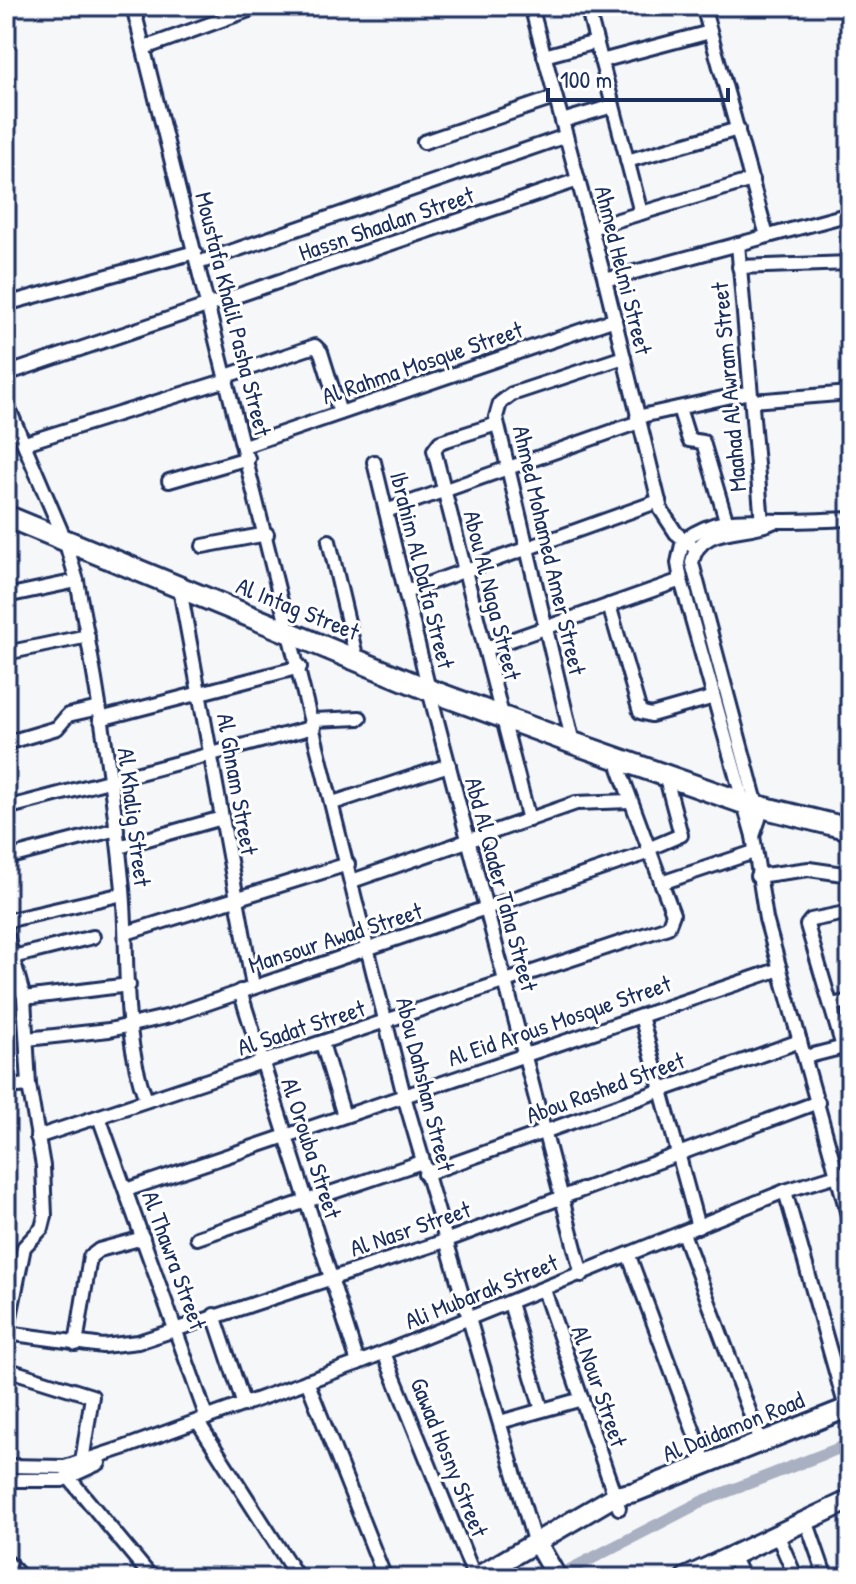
<svg xmlns="http://www.w3.org/2000/svg" width="856" height="1584" viewBox="0 0 856 1584" font-family="'Patrick Hand',sans-serif">
  <style>
    .lines { fill: none; stroke-linecap: round; stroke-linejoin: round }
    .canal { stroke: #a9b0c1; stroke-width: 12 }
    .street-casing { stroke: #1b2f5e; stroke-width: 18 }
    .secondary-casing { stroke: #1b2f5e; stroke-width: 24 }
    .primary-casing { stroke: #1b2f5e; stroke-width: 26 }
    .street { stroke: #fff; stroke-width: 12 }
    .secondary { stroke: #fff; stroke-width: 18 }
    .primary { stroke: #fff; stroke-width: 20 }
    .labels { text-anchor: middle; dominant-baseline: central; stroke-width: 6; stroke-linejoin: round; paint-order: stroke }
    .street-label { font-size: 24px; fill: #1b2f5e; stroke: #fff }
  </style>
  <rect width="100%" height="100%" fill="#f6f7f9"/>
  <filter id="ink" filterUnits="userSpaceOnUse"><feTurbulence type="fractalNoise" baseFrequency=".0125" numOctaves="2"/><feDisplacementMap in="SourceGraphic" scale="16" xChannelSelector="R" yChannelSelector="G"/><feConvolveMatrix kernelMatrix="1 2 1 2 8 2 1 2 1" color-interpolation-filters="sRGB"/></filter>
  <g filter="url(#ink)">
    <g class="lines">
      <path class="canal" d="M554,1578L703,1501L850,1444"/>
      <g class="street-casing">
        <g id="street">
          <path d="M133,6L404,1096L534,1541"/>
          <path d="M531,6L605,280L661,510L676,533L696,549"/>
          <path d="M587,6L641,213"/>
          <path d="M703,6L767,236"/>
          <path d="M144,48L260,6"/>
          <path d="M544,56L596,42"/>
          <path d="M601,61L710,32"/>
          <path d="M562,121L613,106"/>
          <path d="M424,142L554,98"/>
          <path d="M627,161L738,129"/>
          <path d="M591,228L752,180"/>
          <path d="M738,244L762,523"/>
          <path d="M198,263L566,136"/>
          <path d="M739,267L850,263"/>
          <path d="M605,280L850,214"/>
          <path d="M6,304L195,252"/>
          <path d="M6,374L578,180"/>
          <path d="M226,376L315,346L321,352L340,413"/>
          <path d="M752,401L850,393"/>
          <path d="M6,402L65,540L77,581C97,683 113,786 123,889C129,959 121,1033 146,1100"/>
          <path d="M679,408L689,440L703,442L726,520"/>
          <path d="M637,417L750,392"/>
          <path d="M497,424L440,442L434,450L529,820"/>
          <path d="M25,443L227,380"/>
          <path d="M244,446L615,319"/>
          <path d="M374,462L429,690L582,1275"/>
          <path d="M169,481L248,458"/>
          <path d="M386,511L639,422"/>
          <path d="M850,519C827,520 803,521 780,521C740,520 720,516 683,540L678,563L681,580L753,836L766,919L850,1222"/>
          <path d="M329,541L357,660"/>
          <path d="M203,546L267,534"/>
          <path d="M180,589L253,986"/>
          <path d="M405,592L659,501"/>
          <path d="M6,596L77,581"/>
          <path d="M609,605L640,712L651,715L711,698"/>
          <path d="M485,649L681,580"/>
          <path d="M6,653L88,636"/>
          <path d="M100,719L300,667"/>
          <path d="M313,720L360,718"/>
          <path d="M6,743L57,728L68,715L99,708"/>
          <path d="M573,743L496,417L500,403L512,394L624,357"/>
          <path d="M333,803L449,765"/>
          <path d="M6,808L314,727"/>
          <path d="M753,836L759,819L757,806L692,563C698,524 747,535 773,522"/>
          <path d="M119,847L222,818"/>
          <path d="M648,849L681,835L668,786"/>
          <path d="M6,858L117,829"/>
          <path d="M757,876L809,869L850,875"/>
          <path d="M352,881L576,803L630,801"/>
          <path d="M661,883L754,852"/>
          <path d="M6,921L123,894"/>
          <path d="M6,933L24,998L29,1085L43,1166L45,1216L42,1228L24,1247L6,1337"/>
          <path d="M126,933L348,864"/>
          <path d="M9,958L93,937"/>
          <path d="M240,991L358,1363"/>
          <path d="M24,998L129,985"/>
          <path d="M831,1005L850,1001"/>
          <path d="M641,1016L698,1227"/>
          <path d="M27,1039L109,1030L170,1016L650,852"/>
          <path d="M322,1043L344,1116"/>
          <path d="M843,1047L807,925L811,920L850,912"/>
          <path d="M805,1057L848,1046"/>
          <path d="M6,1087L29,1085"/>
          <path d="M99,1117L207,1418"/>
          <path d="M37,1137L668,927L673,914L619,768"/>
          <path d="M425,1174L800,1041"/>
          <path d="M126,1190L780,969"/>
          <path d="M785,1191L846,1408"/>
          <path d="M683,1233L760,1440"/>
          <path d="M197,1238L422,1162"/>
          <path d="M629,1256L705,1462"/>
          <path d="M544,1290L619,1508"/>
          <path d="M510,1303L542,1410"/>
          <path d="M214,1315L244,1405"/>
          <path d="M7,1333L103,1346L138,1342L445,1241L818,1102"/>
          <path d="M76,1344L90,1257L99,1250L143,1238"/>
          <path d="M384,1353L475,1578"/>
          <path d="M6,1369L92,1396L82,1462"/>
          <path d="M307,1381L385,1578"/>
          <path d="M198,1422L298,1578"/>
          <path d="M500,1422L582,1399"/>
          <path d="M6,1466L65,1467L126,1447L358,1363L785,1191L850,1171"/>
          <path d="M69,1478L152,1578"/>
          <path d="M6,1480H62L99,1463"/>
          <path d="M806,1520L826,1578"/>
          <path d="M777,1534L796,1578"/>
          <path d="M732,1556L743,1578"/>
        </g>
      </g>
      <g class="secondary-casing">
        <g id="secondary">
          <path d="M541,1550L557,1578"/>
          <path d="M6,1565L18,1578"/>
          <path d="M475,1578L615,1496L635,1492L850,1407"/>
          <path d="M685,1578L850,1500"/>
        </g>
      </g>
      <g class="primary-casing">
        <path id="primary" d="M6,516L429,690L573,743L741,802L850,829"/>
      </g>
      <use href="#street" class="street"/>
      <use href="#secondary" class="secondary"/>
      <use href="#primary" class="primary"/>
    </g>
  </g>
  <g class="labels">
    <g class="street-label">
      <text transform="translate(386 223) rotate(-19)">Hassn Shaalan Street</text>
      <text transform="translate(624 270) rotate(76)">Ahmed Helmi Street</text>
      <text transform="translate(234 314) rotate(76)">Moustafa Khalil Pasha Street</text>
      <text transform="translate(422 362) rotate(-19)">Al Rahma Mosque Street</text>
      <text transform="translate(728 387) rotate(-95)">Maahad Al Awram Street</text>
      <text transform="translate(550 550) rotate(77)">Ahmed Mohamed Amer Street</text>
      <text transform="translate(423 570) rotate(76)">Ibrahim Al Dalfa Street</text>
      <text transform="translate(493 595) rotate(76)">Abou Al Naga Street</text>
      <text transform="translate(298 608) rotate(22)">Al Intag Street</text>
      <text transform="translate(238 784) rotate(80)">Al Ghnam Street</text>
      <text transform="translate(135 817) rotate(83)">Al Khalig Street</text>
      <text transform="translate(502 884) rotate(75)">Abd Al Qader Taha Street</text>
      <text transform="translate(335 937) rotate(-18)">Mansour Awad Street</text>
      <text transform="translate(559 1020) rotate(-19)">Al Eid Arous Mosque Street</text>
      <text transform="translate(301 1027) rotate(-18)">Al Sadat Street</text>
      <text transform="translate(426 1084) rotate(76)">Abou Dahshan Street</text>
      <text transform="translate(605 1087) rotate(-20)">Abou Rashed Street</text>
      <text transform="translate(312 1148) rotate(72)">Al Orouba Street</text>
      <text transform="translate(410 1228) rotate(-19)">Al Nasr Street</text>
      <text transform="translate(175 1260) rotate(70)">Al Thawra Street</text>
      <text transform="translate(481 1291) rotate(-22)">Ali Mubarak Street</text>
      <text transform="translate(600 1386) rotate(71)">Al Nour Street</text>
      <text transform="translate(733 1426) rotate(-22)">Al Daidamon Road</text>
      <text transform="translate(450 1457) rotate(68)">Gawad Hosny Street</text>
    </g>
  </g>
  <rect width="856" height="1584" fill="none" stroke="#fff" stroke-width="32"/>
  <rect x="16" y="16" width="824" height="1552" fill="none" stroke="#1b2f5e" stroke-width="3" filter="url(#ink)"/>
  <path d="M548 88v12h180v-12" fill="none" stroke="#1b2f5e" stroke-width="4"/>
  <text x="560" y="88" font-size="24" fill="#1b2f5e" stroke="#ffffff" stroke-width="6" paint-order="stroke">100 m</text>
</svg>
